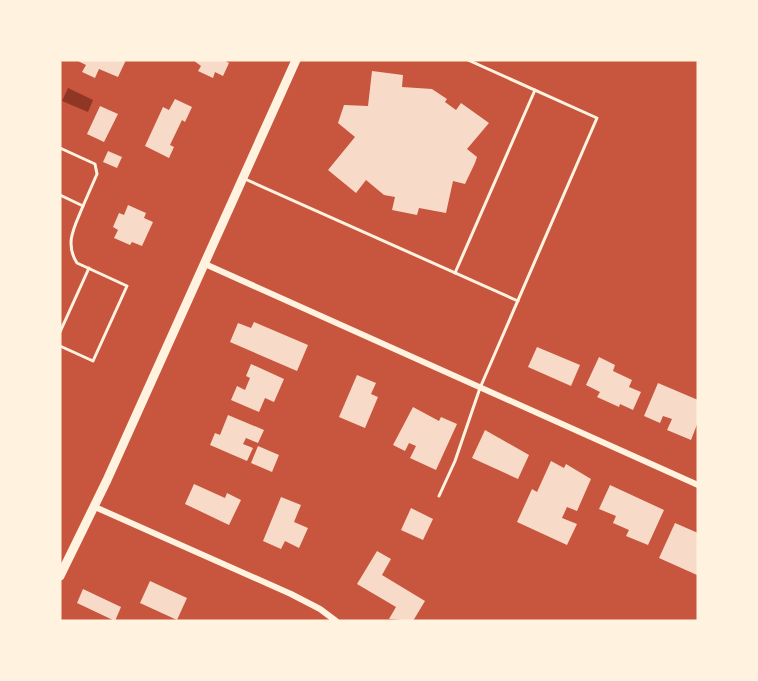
<svg xmlns="http://www.w3.org/2000/svg" width="758" height="681" viewBox="0 0 758 681" font-family="'Roboto Condensed',sans-serif">
  <style>
    .water { fill: #8f3625 }
    .building { fill: #f7dbc8 }
    .lines { fill: none; stroke-linecap: round; stroke-linejoin: round }
    .service { stroke: #fff3e0; stroke-width: 3 }
    .minor { stroke: #fff3e0; stroke-width: 6 }
    .secondary { stroke: #fff3e0; stroke-width: 9 }
  </style>
  <rect width="100%" height="100%" fill="#c8553d"/>
  <path class="water" d="M68,88L93,100L88,112L62,101Z"/>
  <g class="building">
    <path d="M76,60H126L118,77L99,69L95,78L82,72L86,65Z"/>
    <path d="M193,60H224L229,63L223,76L215,72L213,78L198,71L201,66Z"/>
    <path d="M372,71L403,75L402,87L432,89L447,99L445,102L456,110L461,103L489,123L467,149L477,157L475,163L465,184L453,181L446,213L419,208L417,215L392,210L395,197L384,195L366,180L356,193L328,170L355,137L338,123L344,105L368,106Z"/>
    <path d="M175,99L192,107L185,122L182,120L170,145L174,147L169,158L145,146L163,107L169,110Z"/>
    <path d="M100,106L118,114L104,142L87,134Z"/>
    <path d="M108,151L122,157L117,168L103,162Z"/>
    <path d="M128,205L146,213L144,218L153,222L142,246L132,242L130,245L114,238L118,230L113,227L119,213L124,215Z"/>
    <path d="M254,322L308,345L297,371L230,342L238,323L251,328Z"/>
    <path d="M537,347L580,365L571,386L528,367Z"/>
    <path d="M599,357L615,365L613,371L632,380L629,387L641,392L633,410L620,404L619,407L597,397L600,392L586,385Z"/>
    <path d="M251,364L284,379L274,402L265,398L259,412L231,400L237,386L245,390L250,378L246,376Z"/>
    <path d="M357,375L376,383L371,394L378,397L365,428L339,417Z"/>
    <path d="M658,383L698,400V422L691,440L667,430L672,419L663,416L660,423L644,416Z"/>
    <path d="M413,407L439,421L441,417L457,424L436,470L410,458L416,446L409,443L405,451L393,445Z"/>
    <path d="M228,415L264,430L258,443L246,438L243,444L253,448L247,461L210,445L215,433L220,435Z"/>
    <path d="M485,430L529,455L518,479L472,458Z"/>
    <path d="M258,446L279,455L272,472L251,463Z"/>
    <path d="M551,461L564,468L566,464L591,479L577,511L567,507L562,518L577,524L567,545L517,522L532,489L537,492Z"/>
    <path d="M194,484L225,498L227,493L241,500L229,525L185,504Z"/>
    <path d="M610,485L664,510L648,545L626,536L629,530L613,523L616,516L599,509Z"/>
    <path d="M281,497L301,505L294,522L308,528L299,548L285,541L281,549L263,541Z"/>
    <path d="M411,508L433,519L423,540L401,530Z"/>
    <path d="M675,523L698,533L697,575L659,558Z"/>
    <path d="M377,551L391,559L382,575L425,601L413,621L389,619L396,607L357,584Z"/>
    <path d="M150,581L187,598L177,620L140,603Z"/>
    <path d="M83,589L121,607L115,621L77,603Z"/>
  </g>
  <g class="lines">
    <g class="service">
      <path d="M60,148L95,164L97,174L83,206L60,195"/>
      <path d="M245,179L518,301"/>
      <path d="M455,273L535,90"/>
      <path d="M60,332L89,268"/>
      <path d="M60,346L93,361L127,286L77,263C64,243 75,226 83,206"/>
      <path d="M439,496L455,461L480,388L597,118L468,60"/>
    </g>
    <g class="minor">
      <path d="M205,264L698,485"/>
      <path d="M95,507L291,594L320,609L336,621"/>
    </g>
    <path class="secondary" d="M60,576L107,480L296,60"/>
  </g>
  <rect width="758" height="681" fill="none" stroke="#fff3e0" stroke-width="123"/>
</svg>
